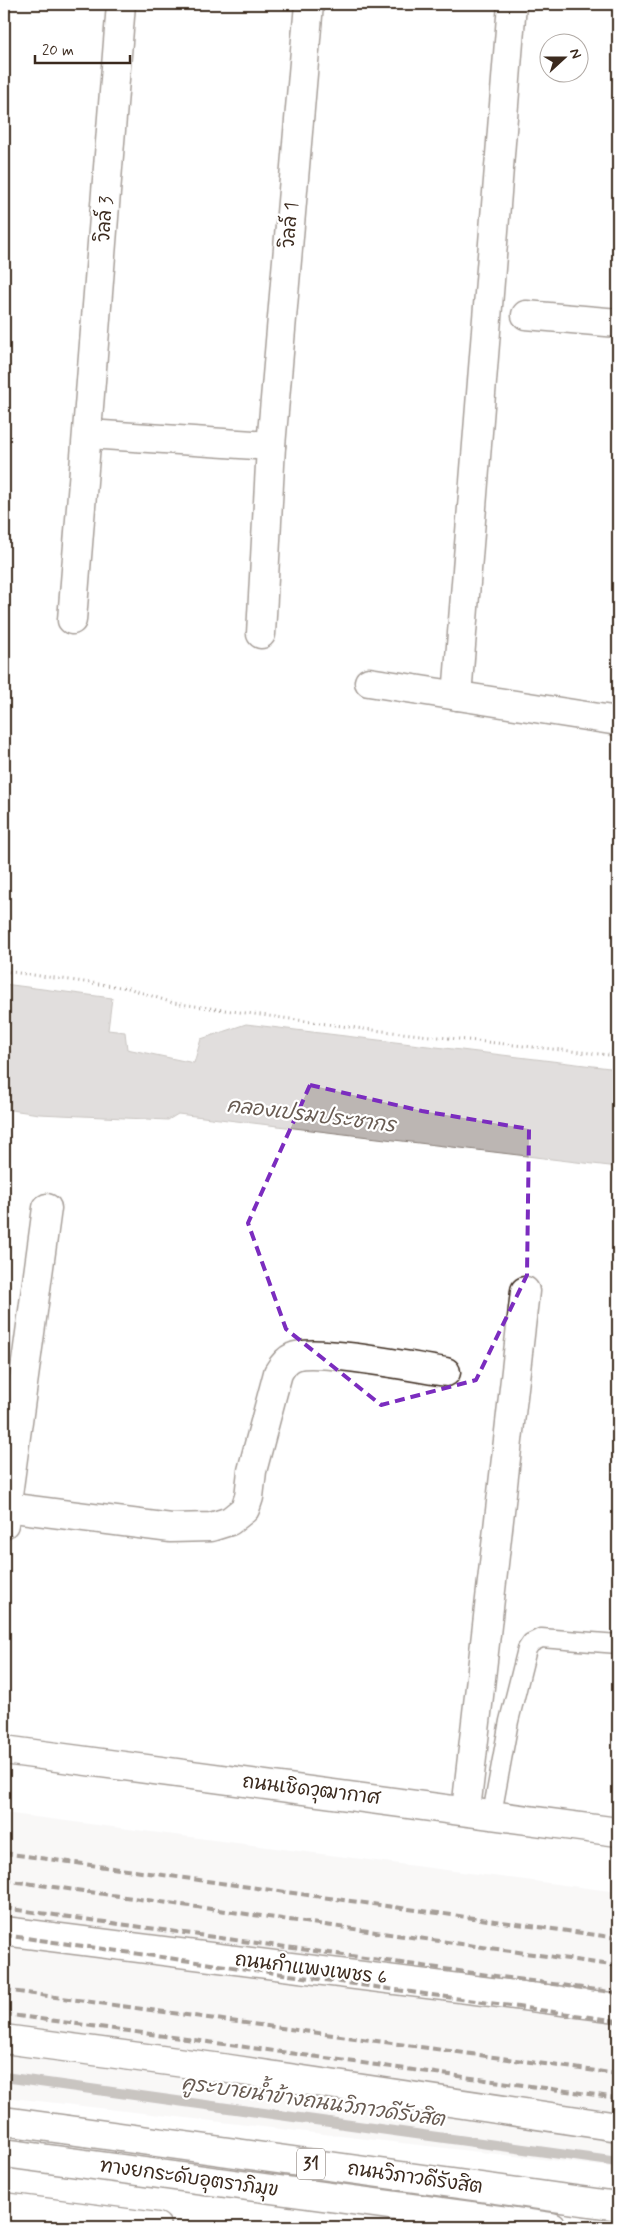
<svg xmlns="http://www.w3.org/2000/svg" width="622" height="2231" viewBox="0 0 622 2231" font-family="Mynerve,'Playpen Sans Thai',sans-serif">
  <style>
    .built { fill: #f1efee }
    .water { fill: #bcb6b3; stroke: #887e77 }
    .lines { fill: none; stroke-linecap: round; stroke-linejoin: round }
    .stream { stroke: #887e77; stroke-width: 10 }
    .lane-casing { stroke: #3b2a1e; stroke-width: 21 }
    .street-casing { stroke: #3b2a1e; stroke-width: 31 }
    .secondary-casing { stroke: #3b2a1e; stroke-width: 31 }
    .highway-casing { stroke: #3b2a1e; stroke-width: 31 }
    .path { stroke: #3b2a1e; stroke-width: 3; stroke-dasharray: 1 4; stroke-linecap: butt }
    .lane { stroke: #fff; stroke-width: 18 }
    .street { stroke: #fff; stroke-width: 28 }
    .secondary { stroke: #fff; stroke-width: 28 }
    .highway { stroke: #fff; stroke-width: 28 }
    .rail { stroke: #3b2a1e; stroke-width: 4; stroke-dasharray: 8 4; stroke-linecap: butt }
    .marked { fill: none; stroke: #7b2cbf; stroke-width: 4; stroke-dasharray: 10 6; stroke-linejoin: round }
    .labels { text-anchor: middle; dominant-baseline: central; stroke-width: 4.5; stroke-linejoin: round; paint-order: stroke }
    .shield { fill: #fff; stroke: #766a62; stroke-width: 1 }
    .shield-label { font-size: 18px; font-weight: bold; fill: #3b2a1e }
    .street-label { font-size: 19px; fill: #3b2a1e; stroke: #fff }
    .water-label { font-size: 20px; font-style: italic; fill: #685b52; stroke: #fff }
  </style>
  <rect width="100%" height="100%" fill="#fff"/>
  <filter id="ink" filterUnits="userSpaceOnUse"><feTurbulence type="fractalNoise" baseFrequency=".02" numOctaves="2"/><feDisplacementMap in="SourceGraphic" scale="10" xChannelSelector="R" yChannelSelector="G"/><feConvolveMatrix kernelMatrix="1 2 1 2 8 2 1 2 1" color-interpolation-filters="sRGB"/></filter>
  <g filter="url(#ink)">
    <path class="built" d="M4,1813L618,1892V2168L4,2097Z"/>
    <path class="water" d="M4,984L112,998L108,1030L125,1032L127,1049L194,1063L201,1039L246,1024L618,1069V1167L178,1114L168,1120L39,1114L4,1109Z"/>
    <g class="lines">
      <path class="stream" d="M4,2077L618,2162"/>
      <g class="lane-casing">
        <path id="lane" d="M492,1814L509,1721L527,1649L531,1643L541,1638L618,1644"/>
      </g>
      <g class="street-casing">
        <g id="street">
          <path d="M526,315L618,323"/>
          <path d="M88,434L271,446"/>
          <path d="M72,620L121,4"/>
          <path d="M261,634L271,446L309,4"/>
          <path d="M369,682L618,721"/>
          <path d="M457,696L512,4"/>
          <path d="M6,1507L171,1528L211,1527L230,1521L245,1509L249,1497L252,1471L278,1373C282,1366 286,1360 293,1357C313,1347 418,1368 446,1372"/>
          <path d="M4,1524L47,1208"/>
          <path d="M466,1810L525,1291"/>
        </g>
      </g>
      <g class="secondary-casing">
        <g id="secondary">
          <path d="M4,1750L618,1832"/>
          <path d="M4,1931L618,2008"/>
          <path d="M4,2039L229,2069L618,2127"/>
        </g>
      </g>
      <g class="highway-casing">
        <g id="highway">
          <path d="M4,2121L618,2206"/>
          <path d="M4,2153L552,2227"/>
          <path d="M4,2207L157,2227"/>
        </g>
      </g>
      <path class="path" d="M4,971L128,988L173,1003L364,1029L618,1056"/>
      <use href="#lane" class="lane"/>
      <use href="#street" class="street"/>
      <use href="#secondary" class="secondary"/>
      <use href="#highway" class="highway"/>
      <g class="rail">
        <path d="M4,1853L618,1938"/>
        <path d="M4,1880L618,1966"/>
        <path d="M4,1908L618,1993"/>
        <path d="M4,1935L618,2021"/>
        <path d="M4,1990L618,2074"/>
        <path d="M4,2014L618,2098"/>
      </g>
    </g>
  </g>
  <path d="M0 0H622V2231H0ZM310,1085L422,1111L529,1129L527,1275L476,1380L381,1405L286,1329L248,1223Z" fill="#fff" fill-opacity=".55" fill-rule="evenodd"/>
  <path class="marked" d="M310,1085L422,1111L529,1129L527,1275L476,1380L381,1405L286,1329L248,1223Z"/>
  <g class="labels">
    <rect class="shield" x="297" y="2148.5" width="28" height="31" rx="4"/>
    <g class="shield-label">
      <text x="311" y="2164">31</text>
    </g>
    <g class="street-label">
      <text transform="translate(105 219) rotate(-86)">วิลล์ 3</text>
      <text transform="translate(290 225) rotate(-85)">วิลล์ 1</text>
      <text transform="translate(311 1790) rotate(7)">ถนนเชิดวุฒากาศ</text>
      <text transform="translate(311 1969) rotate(7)">ถนนกำแพงเพชร 6</text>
      <text transform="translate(189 2178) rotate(8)">ทางยกระดับอุตราภิมุข</text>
      <text transform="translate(415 2178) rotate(8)">ถนนวิภาวดีรังสิต</text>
    </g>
    <g class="water-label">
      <text transform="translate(311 1116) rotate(7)">คลองเปรมประชากร</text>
      <text transform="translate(313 2102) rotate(8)">คูระบายน้ำข้างถนนวิภาวดีรังสิต</text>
    </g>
  </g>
  <rect width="622" height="2231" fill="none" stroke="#fff" stroke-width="20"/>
  <rect x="10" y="10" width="602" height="2211" fill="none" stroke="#3b2a1e" stroke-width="2" filter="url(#ink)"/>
  <g transform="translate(564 58) rotate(69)"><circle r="24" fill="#ffffff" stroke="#b1aaa5"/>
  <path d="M0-4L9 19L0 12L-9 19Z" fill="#3b2a1e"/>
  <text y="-8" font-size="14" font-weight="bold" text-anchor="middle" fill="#3b2a1e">N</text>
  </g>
  <path d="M35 55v8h95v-8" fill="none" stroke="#3b2a1e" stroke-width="2.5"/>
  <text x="42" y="55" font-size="15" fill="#3b2a1e" stroke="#ffffff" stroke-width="4" paint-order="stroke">20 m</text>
</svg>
